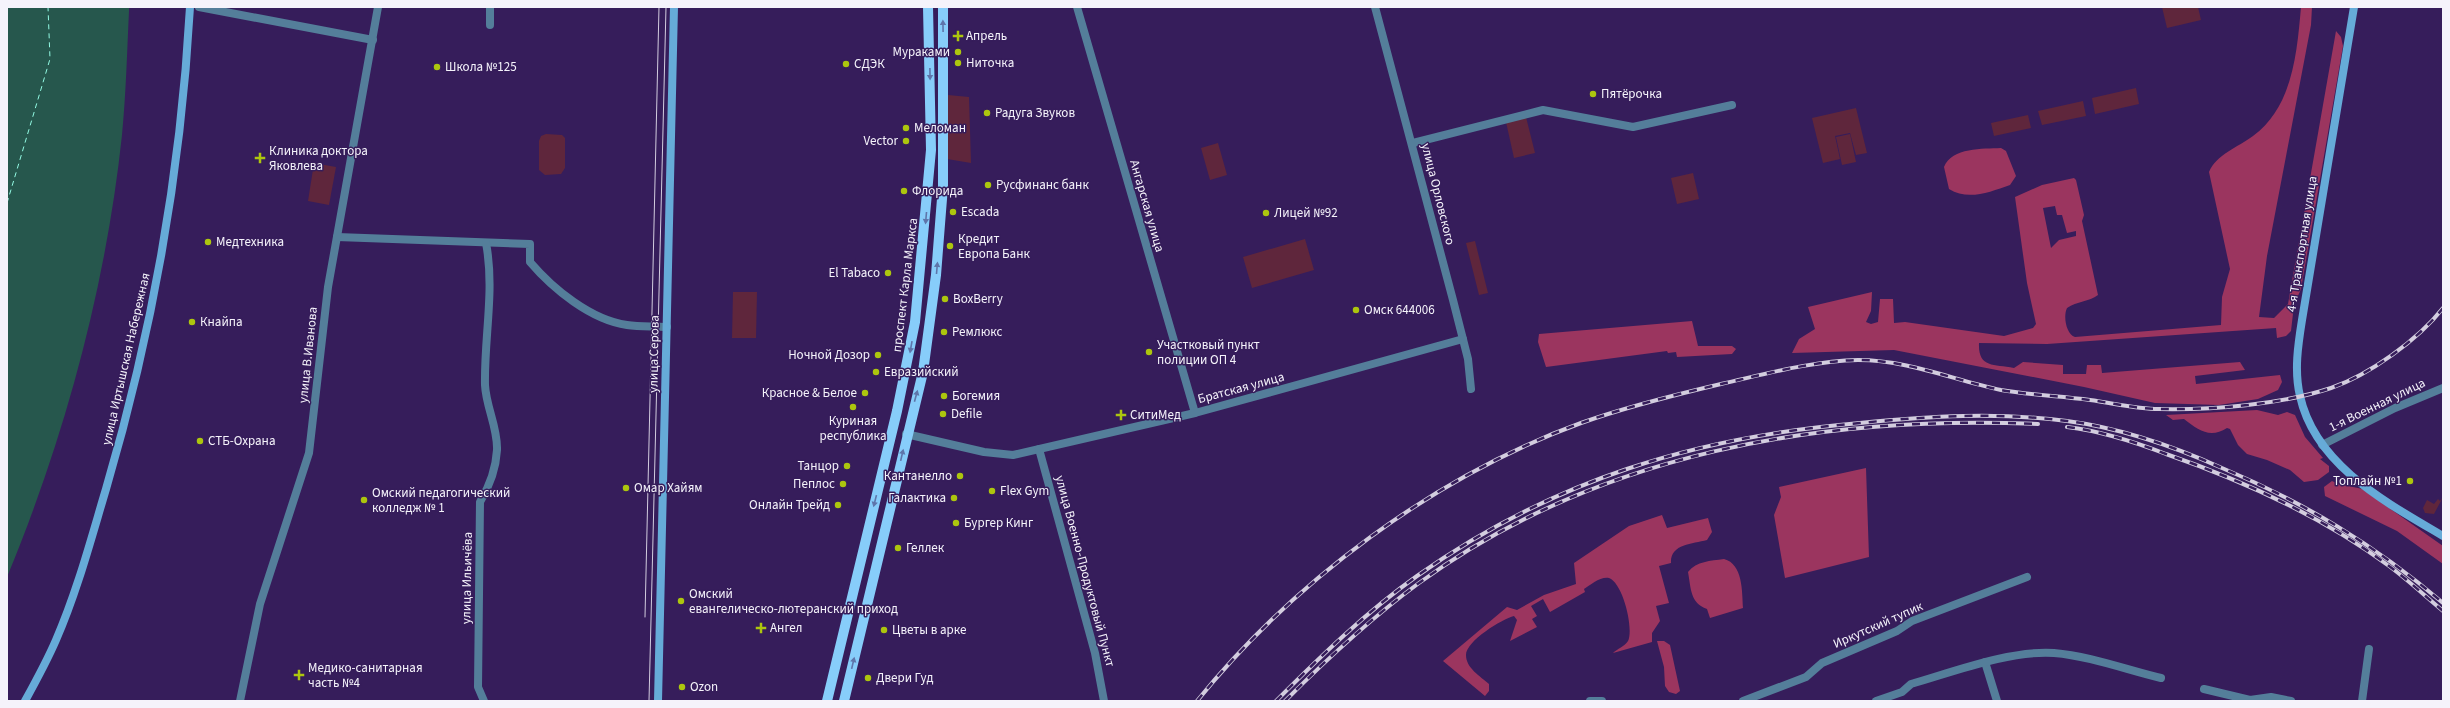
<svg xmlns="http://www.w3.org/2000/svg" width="2450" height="708" viewBox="0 0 2450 708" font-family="'Source Sans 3',sans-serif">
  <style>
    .green { fill: #5f263c }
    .forest { fill: #9b355f; fill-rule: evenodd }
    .water { fill: #26574d }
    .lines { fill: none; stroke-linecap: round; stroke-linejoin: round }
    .ferry { stroke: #92fae3; stroke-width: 1; stroke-dasharray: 5 4; stroke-linecap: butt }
    .street { stroke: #547e9a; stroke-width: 8 }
    .secondary { stroke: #66abd8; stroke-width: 8 }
    .primary { stroke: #87cdfa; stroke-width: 10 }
    .tram { stroke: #d3cddf; stroke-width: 1 }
    .rail-casing { stroke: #d3cddf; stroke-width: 4 }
    .rail { stroke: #361d5b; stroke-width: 2.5; stroke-dasharray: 8; stroke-linecap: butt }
    .oneway { fill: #5e75aa }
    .poi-dot { fill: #adc60e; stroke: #361d5b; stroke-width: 1.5 }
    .labels { text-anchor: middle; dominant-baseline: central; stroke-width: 3; stroke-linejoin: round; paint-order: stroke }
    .poi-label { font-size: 13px; fill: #f5f3fb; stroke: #361d5b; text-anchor: start }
    .street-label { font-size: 13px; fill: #f5f3fb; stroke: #361d5b }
  </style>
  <rect width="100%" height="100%" fill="#361d5b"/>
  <g class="green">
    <path d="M2162,7H2198L2201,20L2167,28Z"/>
    <path d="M2136,88L2139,104L2095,114L2092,98Z"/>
    <path d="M948,95L969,97L971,163L947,159Z"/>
    <path d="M2083,101L2086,116L2042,125L2038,111Z"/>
    <path d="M1856,108L1867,153L1856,155L1850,133L1835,136L1840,159L1823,163L1812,118Z"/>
    <path d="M2028,115L2031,128L1994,136L1991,123Z"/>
    <path d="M1526,117L1535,153L1514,158L1506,122Z"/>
    <path d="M546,134L562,135L565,138V168L561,174L545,175L539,170V141L541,136Z"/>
    <path d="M1850,134L1856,162L1842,165L1836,137Z"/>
    <path d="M1218,143L1227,175L1210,180L1201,148Z"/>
    <path d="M314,163L336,167L329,205L308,201Z"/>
    <path d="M1693,173L1699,199L1677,204L1671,178Z"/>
    <path d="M1305,239L1314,270L1252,288L1243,257Z"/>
    <path d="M1475,241L1488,293L1479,295L1466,243Z"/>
    <path d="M733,292H757L756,338H732Z"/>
    <path d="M2443,497L2434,514L2425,513L2423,508L2427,500L2434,504L2438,499L2440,501Z"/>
  </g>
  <g class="forest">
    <path d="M2301,7H2312L2311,25L2267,256L2259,317L2274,318L2288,304L2336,31L2341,37L2343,46L2301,289L2294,305L2291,331L2286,336L2277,338L2276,328L2047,344L1979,343C1978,368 1993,364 2014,368L2023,362L2063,365V374H2086L2087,365H2101L2102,373L2240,362L2245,370L2195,376L2196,384L2280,375L2282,382L2278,390L2258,399L2219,405L2155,403L2084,387L1894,350L1792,353L1799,339L1815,329L1808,307L1872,292L1871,311L1866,322L1871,324L1878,322L1880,299H1893L1894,323L1905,322L2004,336L2033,328L2036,324L2027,283L2015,197L2042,185L2074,178L2076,180L2084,215L2082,221L2098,295C2089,302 2077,301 2067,308C2063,316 2066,334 2075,337L2221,325L2222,297L2230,269L2209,172C2216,155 2238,147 2253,136C2293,107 2297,52 2301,7ZM2055,206L2057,215H2062L2067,233L2076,231V236L2059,240L2051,248L2043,208Z"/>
    <path d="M2001,148L2006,151L2016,176L2010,185C1990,192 1968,201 1949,189L1944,167C1952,147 1983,149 2001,148Z"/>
    <path d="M1692,321L1698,346H1732L1736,349L1732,354L1677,357L1676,352L1668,353L1667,351L1546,367L1538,342L1539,334Z"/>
    <path d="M2257,410L2278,415L2287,412L2295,415L2305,437L2323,458L2320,459L2329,466V472L2318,480L2304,482L2290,470L2267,460L2247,454L2238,445L2230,429L2227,428C2210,439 2198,430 2184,419L2173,420L2166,415Z"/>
    <path d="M1866,468L1869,557L1785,578L1774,515L1781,497L1779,487Z"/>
    <path d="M2332,481C2342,486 2351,486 2362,489L2443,546V564L2397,531L2325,496L2324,487Z"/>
    <path d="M1662,515L1667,528L1708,518L1712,532L1707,540C1692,544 1670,544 1671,563L1659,566L1669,603L1656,606L1660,621L1652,633V642L1613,653C1617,649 1625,646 1628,641C1634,629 1623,583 1609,578C1601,576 1590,585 1584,589L1585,592L1550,612L1543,599L1531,606L1537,616L1532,619L1537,627L1510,641L1517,620L1514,616C1502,619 1466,641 1466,655C1466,668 1480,676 1489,684V691L1485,696L1443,661L1507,607L1517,610L1544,595L1576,584L1574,563L1629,526Z"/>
    <path d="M1724,559C1743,564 1742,591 1743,608L1710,618L1707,609C1690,603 1691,588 1688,572C1697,561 1710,561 1724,559Z"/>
    <path d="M1657,641H1664L1670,645L1680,691L1676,694L1669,692L1665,686L1664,667Z"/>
  </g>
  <path class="water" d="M7,7H129V11C127,53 126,94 122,135C106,286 65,437 7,577Z"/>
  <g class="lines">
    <path class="ferry" d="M7,203L50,59L48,7"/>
    <g class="street">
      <path d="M199,7L373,40"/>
      <path d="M1077,7L1195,413"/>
      <path d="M1375,7L1453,300L1468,359L1471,389"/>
      <path d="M490,25V7"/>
      <path d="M1413,143L1543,110L1633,127L1732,105"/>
      <path d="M337,237L530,244V262C553,289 591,320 627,325C640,327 653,326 667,327"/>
      <path d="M906,434L984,452L1013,455L1195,413L1463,339"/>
      <path d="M2322,445L2395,408L2443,388"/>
      <path d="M1039,449L1095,653L1104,701"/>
      <path d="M1985,662L1997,701"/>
      <path d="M2204,689L2250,700L2271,697L2291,701"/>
      <path d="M240,701L260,604L309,453L328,287L378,7"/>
      <path d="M484,701L478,687L480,502C489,487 496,468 497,450C498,428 486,407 485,385C484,337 495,290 486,243"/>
      <path d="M1590,701H1602"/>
      <path d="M1743,701L1806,677L1822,663L1897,631L1912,621L2027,577"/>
      <path d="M1876,701L1902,692L1911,684C1953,672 2010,650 2054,653C2090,656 2127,670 2161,678"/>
      <path d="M2362,701L2369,649"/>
    </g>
    <g class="secondary">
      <path d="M2354,7L2302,320C2298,345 2294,371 2300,396C2315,465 2387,503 2443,536"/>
      <path d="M25,701C36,681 47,661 56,640C77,592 91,539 106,489C152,333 181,170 190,7"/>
      <path d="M658,701L674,7"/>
    </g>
    <g class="primary">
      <path d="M827,701L897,411L915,322L931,150L928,7"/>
      <path d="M844,701L923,372L936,275L943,186V7"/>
    </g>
    <g class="tram">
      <path d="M645,617L659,7"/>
      <path d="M649,701L666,7"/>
    </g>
    <g class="rail-casing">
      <g id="rail">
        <path d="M2067,427C2101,431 2135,442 2166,454C2244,481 2323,517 2389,566C2408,580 2425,596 2443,611"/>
        <path d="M1197,701C1294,581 1435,476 1581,423C1626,407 1674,395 1721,384C1766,374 1812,361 1858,360C1908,360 1953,380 2001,390C2030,395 2060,396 2090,400C2113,403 2136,409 2159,409C2212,410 2280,405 2331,388C2369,375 2418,340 2443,308"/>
        <path d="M1276,701C1320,657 1366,612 1417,576C1553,480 1695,437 1860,423C1929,416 1998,412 2067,421C2121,428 2173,446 2222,468C2305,503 2375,545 2443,603"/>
        <path d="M1285,701C1327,659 1371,618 1419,583C1598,453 1821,415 2038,424"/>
      </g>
    </g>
    <use href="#rail" class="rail"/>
  </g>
  <defs><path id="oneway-solid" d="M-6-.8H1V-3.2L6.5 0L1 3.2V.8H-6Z"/></defs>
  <g class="oneway">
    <use href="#oneway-solid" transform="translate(943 26) rotate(-91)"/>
    <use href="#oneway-solid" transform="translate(930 74) rotate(89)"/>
    <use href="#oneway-solid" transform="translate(926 218) rotate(95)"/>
    <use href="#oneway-solid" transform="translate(937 268) rotate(-85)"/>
    <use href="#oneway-solid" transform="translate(911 347) rotate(100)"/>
    <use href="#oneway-solid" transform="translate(916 396) rotate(-75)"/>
    <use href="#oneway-solid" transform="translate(902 455) rotate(-77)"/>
    <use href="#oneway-solid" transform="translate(875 501) rotate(104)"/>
    <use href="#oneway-solid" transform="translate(853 663) rotate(-77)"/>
  </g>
  <g class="poi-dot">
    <path d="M956 30h4v4h4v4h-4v4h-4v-4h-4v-4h4z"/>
    <circle cx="958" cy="52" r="4"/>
    <circle cx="958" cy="63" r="4"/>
    <circle cx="846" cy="64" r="4"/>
    <circle cx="437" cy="67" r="4"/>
    <circle cx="1593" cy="94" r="4"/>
    <circle cx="987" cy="113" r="4"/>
    <circle cx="906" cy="128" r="4"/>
    <circle cx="906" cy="141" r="4"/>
    <path d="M258 152h4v4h4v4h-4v4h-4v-4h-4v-4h4z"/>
    <circle cx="988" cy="185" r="4"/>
    <circle cx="904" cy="191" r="4"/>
    <circle cx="953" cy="212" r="4"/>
    <circle cx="1266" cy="213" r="4"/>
    <circle cx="208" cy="242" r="4"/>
    <circle cx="950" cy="246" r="4"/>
    <circle cx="888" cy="273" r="4"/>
    <circle cx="945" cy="299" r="4"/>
    <circle cx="1356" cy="310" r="4"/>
    <circle cx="192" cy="322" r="4"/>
    <circle cx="944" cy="332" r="4"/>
    <circle cx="1149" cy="352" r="4"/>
    <circle cx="878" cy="355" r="4"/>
    <circle cx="876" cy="372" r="4"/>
    <circle cx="865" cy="393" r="4"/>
    <circle cx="944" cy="396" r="4"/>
    <circle cx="853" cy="407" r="4"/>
    <circle cx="943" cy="414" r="4"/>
    <path d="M1119 409h4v4h4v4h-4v4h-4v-4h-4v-4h4z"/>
    <circle cx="200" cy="441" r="4"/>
    <circle cx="847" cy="466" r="4"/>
    <circle cx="960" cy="476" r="4"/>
    <circle cx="2410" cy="481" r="4"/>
    <circle cx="843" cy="484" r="4"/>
    <circle cx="626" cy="488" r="4"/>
    <circle cx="992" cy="491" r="4"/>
    <circle cx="954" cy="498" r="4"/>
    <circle cx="364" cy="500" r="4"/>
    <circle cx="838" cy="505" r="4"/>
    <circle cx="956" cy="523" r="4"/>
    <circle cx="898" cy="548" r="4"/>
    <circle cx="681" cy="601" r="4"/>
    <path d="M759 622h4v4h4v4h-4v4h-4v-4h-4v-4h4z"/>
    <circle cx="884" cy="630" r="4"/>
    <path d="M297 669h4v4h4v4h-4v4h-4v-4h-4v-4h4z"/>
    <circle cx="868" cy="678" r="4"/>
    <circle cx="682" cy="687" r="4"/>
  </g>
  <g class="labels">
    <g class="poi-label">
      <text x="966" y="36">Апрель</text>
      <text x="950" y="52" text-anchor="end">Мураками</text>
      <text x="966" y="63">Ниточка</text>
      <text x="854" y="64">СДЭК</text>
      <text x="445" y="67">Школа №125</text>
      <text x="1601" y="94">Пятёрочка</text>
      <text x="995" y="113">Радуга Звуков</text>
      <text x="914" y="128">Меломан</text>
      <text x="898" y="141" text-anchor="end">Vector</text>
      <text x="269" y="151">Клиника доктора<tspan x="269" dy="15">Яковлева</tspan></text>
      <text x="996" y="185">Русфинанс банк</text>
      <text x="912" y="191">Флорида</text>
      <text x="961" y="212">Escada</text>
      <text x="1274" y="213">Лицей №92</text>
      <text x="958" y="239">Кредит<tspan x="958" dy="15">Европа Банк</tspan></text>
      <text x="216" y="242">Медтехника</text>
      <text x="880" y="273" text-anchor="end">El Tabaco</text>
      <text x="953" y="299">BoxBerry</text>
      <text x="1364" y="310">Омск 644006</text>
      <text x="200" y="322">Кнайпа</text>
      <text x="952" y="332">Ремлюкс</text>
      <text x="1157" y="345">Участковый пункт<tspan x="1157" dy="15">полиции ОП 4</tspan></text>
      <text x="870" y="355" text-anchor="end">Ночной Дозор</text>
      <text x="884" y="372">Евразийский</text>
      <text x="857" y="393" text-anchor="end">Красное &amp; Белое</text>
      <text x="952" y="396">Богемия</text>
      <text x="951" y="414">Defile</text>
      <text x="1130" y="415">СитиМед</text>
      <text x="853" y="421" text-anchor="middle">Куриная<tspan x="853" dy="15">республика</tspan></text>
      <text x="208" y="441">СТБ-Охрана</text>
      <text x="839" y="466" text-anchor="end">Танцор</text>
      <text x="952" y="476" text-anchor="end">Кантанелло</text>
      <text x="2402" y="481" text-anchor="end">Топлайн №1</text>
      <text x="835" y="484" text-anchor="end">Пеплос</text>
      <text x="634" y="488">Омар Хайям</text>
      <text x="1000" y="491">Flex Gym</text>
      <text x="372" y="493">Омский педагогический<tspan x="372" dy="15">колледж № 1</tspan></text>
      <text x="946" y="498" text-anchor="end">Галактика</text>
      <text x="830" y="505" text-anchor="end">Онлайн Трейд</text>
      <text x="964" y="523">Бургер Кинг</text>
      <text x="906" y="548">Геллек</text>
      <text x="689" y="594">Омский<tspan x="689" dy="15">евангелическо-лютеранский приход</tspan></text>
      <text x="770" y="628">Ангел</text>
      <text x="892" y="630">Цветы в арке</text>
      <text x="308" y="668">Медико-санитарная<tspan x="308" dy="15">часть №4</tspan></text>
      <text x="876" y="678">Двери Гуд</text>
      <text x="690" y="687">Ozon</text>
    </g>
    <g class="street-label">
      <text transform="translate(1438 194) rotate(76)">улица Орловского</text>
      <text transform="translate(1147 206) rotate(74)">Ангарская улица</text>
      <text transform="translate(2302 244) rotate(-81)">4-я Транспортная улица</text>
      <text transform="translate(905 285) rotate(-83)">проспект Карла Маркса</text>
      <text transform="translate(654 354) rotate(-89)">улица Серова</text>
      <text transform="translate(308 355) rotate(-84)">улица В.Иванова</text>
      <text transform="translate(126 359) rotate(-77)">улица Иртышская Набережная</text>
      <text transform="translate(1241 388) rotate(-15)">Братская улица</text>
      <text transform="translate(2377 405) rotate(-26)">1-я Военная улица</text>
      <text transform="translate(1085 571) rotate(75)">улица Военно-Продуктовый Пункт</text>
      <text transform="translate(467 578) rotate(-89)">улица Ильичёва</text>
      <text transform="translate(1878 625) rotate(-24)">Иркутский тупик</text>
    </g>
  </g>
  <rect width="2450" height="708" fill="none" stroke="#f5f3fb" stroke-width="16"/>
</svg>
